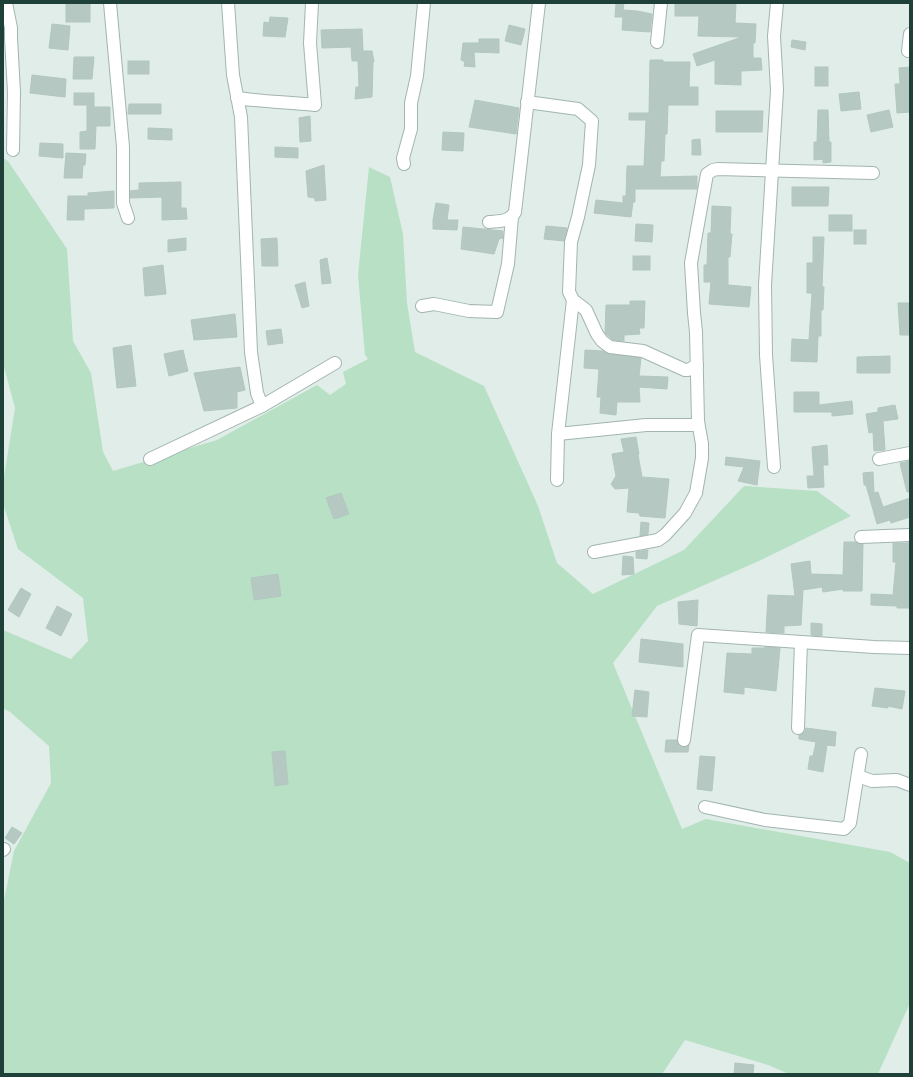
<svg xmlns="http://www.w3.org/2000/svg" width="913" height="1077" viewBox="0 0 913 1077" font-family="'Open Sans',sans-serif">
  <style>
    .green { fill: #b7e0c5 }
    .building { fill: #b5c8c2; stroke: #b2c7c0 }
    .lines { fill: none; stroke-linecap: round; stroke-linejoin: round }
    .street-casing { stroke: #a2b5b0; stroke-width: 14 }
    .street { stroke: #fff; stroke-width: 12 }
  </style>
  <rect width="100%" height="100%" fill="#e0ede8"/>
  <path class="green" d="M3,158L8,161L67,249L73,341L91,373L103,452L113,471L217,440L317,385L330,395L346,384L343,372L368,359L365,355L358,275L369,167L390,177L403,234L407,303L415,352L484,386L538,506L557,563L593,594L684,550L744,486L817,491L851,516L761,560L657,606L613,663L682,829L706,819L890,852L910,863V1003L878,1074H789L768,1065L685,1040L662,1074H3V905L14,851L51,783L49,746L10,712L3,708V630L71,659L88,641L83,598L18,549L3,504V483L15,408L3,363Z"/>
  <g class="building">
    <rect x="66" y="3" width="24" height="19"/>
    <path d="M616,3H624L623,10L637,11L652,14L650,32L622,30L623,17H615Z"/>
    <path d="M675,3H736L735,23L756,24L755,43H753V58H761L762,70L741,71V85L715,84V60L697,66L693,54L742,37L698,36L699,16H675Z"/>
    <path d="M270,17L288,18L285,37L263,36L264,22L269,23Z"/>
    <path d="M52,24L70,26L68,50L49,48Z"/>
    <path d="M509,25L525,29L521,45L505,41Z"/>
    <path d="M362,29L363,51H372L374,62H373L372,97L355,99L356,87H359L358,61H352L351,47L322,48L321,30Z"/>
    <path d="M479,39H499V53L474,52L475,67L464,66L465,62L461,60L463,43H479Z"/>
    <path d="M792,40L806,42L805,50L791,47Z"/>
    <path d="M74,57H94L92,79H73Z"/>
    <path d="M650,60H663V62H690L689,87H698V105H668L667,134H665L664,161H661L660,177L697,176V189H635V202H633L631,217L594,213L596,200L623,203V196H626L627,166H644L646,120H629V113H649Z"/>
    <rect x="128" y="61" width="21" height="13"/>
    <rect x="815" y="67" width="13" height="19"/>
    <path d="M910,67V112L897,113L895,84H900L899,68Z"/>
    <path d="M32,75L66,79L65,97L30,93Z"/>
    <path d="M859,92L861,109L841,111L839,94Z"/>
    <path d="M74,93H94V107H110V126H96L95,149H80V132L87,131V105H74Z"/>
    <path d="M475,100L519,108L516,134L469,127Z"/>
    <path d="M129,104H161V114H128Z"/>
    <path d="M818,110H828L829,142H831V162L823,163V159L814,160V142H817Z"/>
    <path d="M889,110L893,127L871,132L867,115Z"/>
    <path d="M716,111H763L762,132H716Z"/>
    <path d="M310,116L311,141L300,142L299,118Z"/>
    <path d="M148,128L172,129V140L148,139Z"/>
    <path d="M443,132L464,133L463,151L442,150Z"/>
    <path d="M700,139L701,155H692V140Z"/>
    <path d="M40,143L63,144V158L39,156Z"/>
    <path d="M275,147L298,148V158L275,157Z"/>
    <path d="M66,153L86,154L85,165H83L82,178H64Z"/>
    <path d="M324,165L326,200L315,201V198L308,197L306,171Z"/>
    <path d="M181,182V208H186L187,219L162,220V197L130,198V191L139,190V183Z"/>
    <path d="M792,187H829L828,206H792Z"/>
    <path d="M114,191V208L84,209V220H67L68,196H88V193Z"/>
    <path d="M436,203L449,205L447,220H458L457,230L433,229V220Z"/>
    <path d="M712,206L731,207L730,234H732L730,257H728V285L751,287L749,307L709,304L711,282H704V265H707L708,233H711Z"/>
    <rect x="829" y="215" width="23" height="16"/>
    <path d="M636,224L653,225L652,242L635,241Z"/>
    <path d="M546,226L567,228L564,241L544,239Z"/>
    <path d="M463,227L503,231V238L499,239L494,254L461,249Z"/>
    <rect x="854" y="230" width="12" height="14"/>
    <path d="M813,237H824L822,287H824L823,310H821V336H818L817,362L791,361L792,339L809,340L812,293H807V263H813Z"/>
    <path d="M186,238V250L168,252V240Z"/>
    <path d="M277,238L278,266H262L261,239Z"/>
    <rect x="633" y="256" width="17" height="14"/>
    <path d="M327,258L331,283L322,284L320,260Z"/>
    <path d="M163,265L166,294L145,296L143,268Z"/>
    <path d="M305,282L309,306L302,308L295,285Z"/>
    <path d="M630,301H645L644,328H639L640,334L624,335V341L613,340L605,333L606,305H630Z"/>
    <path d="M898,303H909L910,335H900Z"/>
    <path d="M235,314L237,337L194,340L191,320Z"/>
    <path d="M281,329L283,343L268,345L266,331Z"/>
    <path d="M131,345L136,386L117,388L113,348Z"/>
    <path d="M183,350L188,371L169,376L164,354Z"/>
    <path d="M585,350L603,351L609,354L641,358L639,376L668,377L667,389L639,387L640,402H617L616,415L600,413L601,397H597L599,369L584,368Z"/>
    <path d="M890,356V373H857V357Z"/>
    <path d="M240,367L245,390L237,392V408L204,411L194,373Z"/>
    <path d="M794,392H819V405L852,401L853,414L832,416V412H794Z"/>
    <path d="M895,405L898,419L883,421L885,450L874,451L873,432L869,433L866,414L878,412V408Z"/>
    <path d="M636,437L639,454L638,455L642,477L669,479L665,518L640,516L639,513L627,512L629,488L615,489L611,484L616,476L612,454L624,452L621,439Z"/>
    <path d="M827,445L828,465H823L824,487L808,488L807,476H814L812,447Z"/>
    <path d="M726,457L760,461L757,485L738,481L744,467L725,465Z"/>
    <path d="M910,461V492H907L900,463Z"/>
    <path d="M873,472L874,493L878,492L883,507L910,498V517L891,523L890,520L877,524L866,485H864L863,473Z"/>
    <path d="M341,493L349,514L334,519L326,498Z"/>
    <path d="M641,522L649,523L648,534L640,536Z"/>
    <path d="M844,542H856L863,544L862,591H843V589L823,592L822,587L803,590L801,625L784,626V633L766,632L768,595L795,596L791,564L810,561L811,574L843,575Z"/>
    <path d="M893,543H910V608H897V606L871,605V594L893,595L896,562H893Z"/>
    <path d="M648,550L647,559L636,558V552Z"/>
    <path d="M623,556L633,557L634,574L622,575Z"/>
    <path d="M278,574L281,596L254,600L251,578Z"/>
    <path d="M21,588L31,594L19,617L8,610Z"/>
    <path d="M698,600L697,626L679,624L678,602Z"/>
    <path d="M57,606L72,614L61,636L46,628Z"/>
    <path d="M811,623L822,624V636L811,635Z"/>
    <path d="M641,639L683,644V667L639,662Z"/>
    <path d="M765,647L780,648L776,691L744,687V694L724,692L727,653L752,654V648H765Z"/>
    <path d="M875,688L905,691L902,709L888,706V708L872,706Z"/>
    <path d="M635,690L649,692L647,717L632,716Z"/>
    <path d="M806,728L836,732L835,746L827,745L823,772L808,769L810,756H813L816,742L799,739V735L804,732Z"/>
    <path d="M666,740H677L679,746L683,747L689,745L688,752H665Z"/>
    <path d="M285,751L288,784L275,786L272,752Z"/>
    <path d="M700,756L715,757L712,791L697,789Z"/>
    <path d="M12,827L22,833L14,844L5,838Z"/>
    <path d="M735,1063L754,1065L753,1074H734Z"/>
  </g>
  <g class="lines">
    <g class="street-casing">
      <g id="street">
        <path d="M6,3L11,28V38L14,92L13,150"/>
        <path d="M110,3L123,147V203L128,218"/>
        <path d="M228,3L233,75L241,117L251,352L257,393L262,406"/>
        <path d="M657,42L661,3"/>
        <path d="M908,51L910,34"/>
        <path d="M237,98C263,102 289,102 315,105L310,43L312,3"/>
        <path d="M527,102L578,109L592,121L589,165L578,217L571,242L569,292L573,300L586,310L597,334L602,341L610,347L643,351L685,370H688L697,365"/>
        <path d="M404,164L403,158L411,129V103L417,76L424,3"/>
        <path d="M489,222C499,221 510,222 515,212L539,3"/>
        <path d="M573,300L558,434L646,425H698"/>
        <path d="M422,306L434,304L469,311L497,312L508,264L512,217"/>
        <path d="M150,459L262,406L335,363"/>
        <path d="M879,459L910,453"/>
        <path d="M774,467L766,355L765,285L777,90L774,36L777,3"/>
        <path d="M557,480L558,434"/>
        <path d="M861,537L910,535"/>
        <path d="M594,552L658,540L665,535L685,513L696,493L702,458V444L698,421L696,332L694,313L691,263L707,174L713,170L718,169L873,173"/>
        <path d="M798,728L801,642"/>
        <path d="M684,740L698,635L874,647L910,648"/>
        <path d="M858,776L872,781L897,780L910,785"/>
        <path d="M705,807L765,820L844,829L850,823L861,754"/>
        <path d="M3,850L4,849"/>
      </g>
    </g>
    <use href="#street" class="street"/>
  </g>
  <rect width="913" height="1077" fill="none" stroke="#1f3f39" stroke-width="8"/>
</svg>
